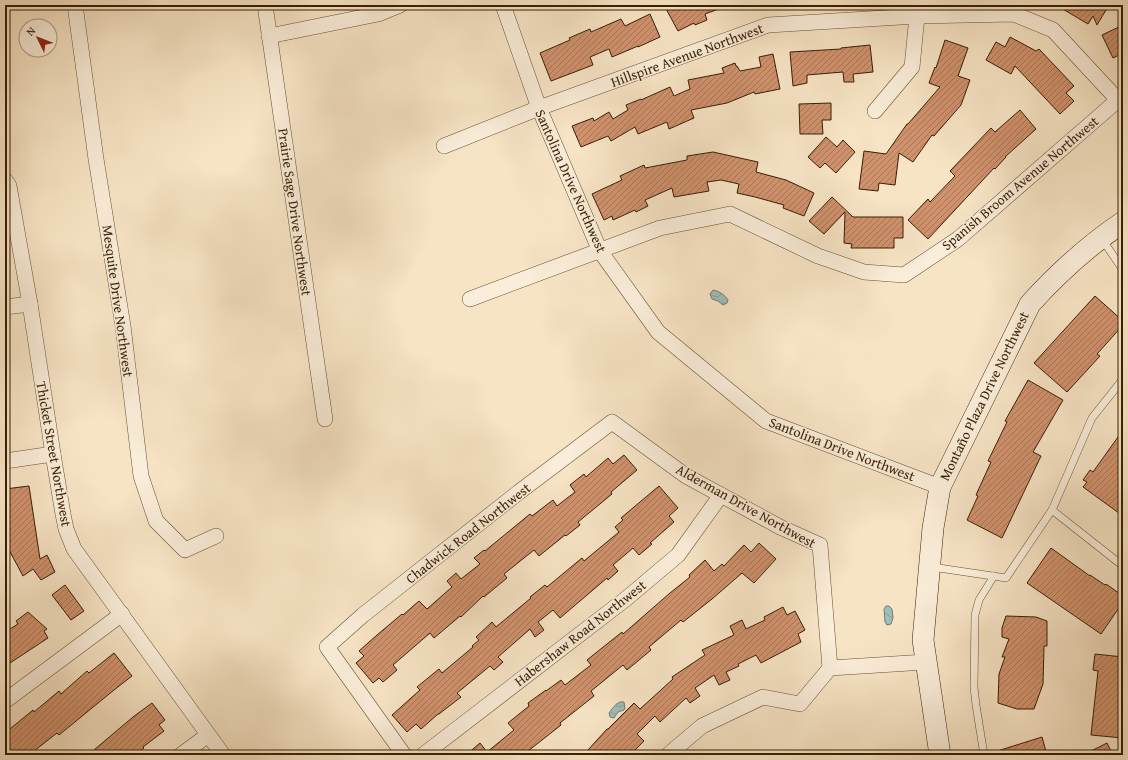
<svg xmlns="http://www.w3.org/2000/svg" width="1128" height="760" viewBox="0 0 1128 760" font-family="'Gentium Book Plus',serif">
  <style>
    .water { fill: url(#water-waves); stroke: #757d71 }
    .building { fill: url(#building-hatch); stroke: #381e03 }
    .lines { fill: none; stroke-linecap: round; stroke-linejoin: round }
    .lane-casing { stroke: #685034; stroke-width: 8 }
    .street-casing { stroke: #685034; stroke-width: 16 }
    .secondary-casing { stroke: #381e03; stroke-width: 22 }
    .lane { stroke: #faedd9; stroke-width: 7 }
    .street { stroke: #faedd9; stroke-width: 15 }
    .secondary { stroke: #faedd9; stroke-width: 21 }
    .labels { text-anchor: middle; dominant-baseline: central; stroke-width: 3; stroke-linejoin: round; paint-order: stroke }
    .street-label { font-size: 14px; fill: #381e03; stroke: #faedd9 }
  </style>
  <defs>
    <pattern id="water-waves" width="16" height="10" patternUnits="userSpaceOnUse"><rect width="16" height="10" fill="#9ebdbb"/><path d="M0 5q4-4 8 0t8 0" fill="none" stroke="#89a29f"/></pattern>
    <pattern id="building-hatch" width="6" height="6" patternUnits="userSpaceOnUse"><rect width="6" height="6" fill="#d0926d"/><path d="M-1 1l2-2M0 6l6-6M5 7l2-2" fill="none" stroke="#aa7757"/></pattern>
  </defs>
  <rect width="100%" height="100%" fill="#f7e4c5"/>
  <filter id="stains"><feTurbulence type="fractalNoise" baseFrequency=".005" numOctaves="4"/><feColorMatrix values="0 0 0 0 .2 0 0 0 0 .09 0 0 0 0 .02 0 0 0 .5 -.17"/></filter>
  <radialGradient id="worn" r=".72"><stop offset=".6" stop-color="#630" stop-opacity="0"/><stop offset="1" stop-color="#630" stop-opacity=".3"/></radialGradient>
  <g class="water">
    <path d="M713,290C719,291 725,295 728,300L727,303L723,305L718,301L712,299L710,294Z"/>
    <path d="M886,606H889L892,609L893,618L891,624L887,625L885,622L884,609Z"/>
    <path d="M620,702H624L625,708L624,710L618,712L614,718L610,717L609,713C612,709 615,704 620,702Z"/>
  </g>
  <g class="building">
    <path d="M664,5H727V6L705,14L707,20L695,25L694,23L678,31Z"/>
    <path d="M1056,5H1109L1097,25L1093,16L1088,24Z"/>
    <path d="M650,14L660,37L638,47V46L612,57L609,49L590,57L593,65L551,81L540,53L570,40L569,38L590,29L591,32L621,19L625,26Z"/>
    <path d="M1123,25V53L1113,58L1102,35Z"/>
    <path d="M1010,37L1036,51L1039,49L1074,86L1066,93L1074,101L1060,114L1015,66L1011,74L986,60L996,42L1005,47Z"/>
    <path d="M945,40L968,48L958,76L970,80L961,105L934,136L932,135L913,162L899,153L895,185L879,183L878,191L859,189L864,151L886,154L907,124H908L940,87L929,83L935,67L936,68Z"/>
    <path d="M870,45L873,72L853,74L854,82H844L843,72L807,75V83L793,86L790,52L841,49V48Z"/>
    <path d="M773,54L780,89L755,94L754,92L727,103L691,110L694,118L669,129L667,122L638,134L635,127L611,141L608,136L581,147L572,126L593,118L594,121L609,112L613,119L628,110L626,105L641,99V100L670,87L674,96L690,89L688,80L724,73L722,68L735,63L736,66H737L740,71L761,67L759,57Z"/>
    <path d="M831,103V120H822L823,134H800L799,104Z"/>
    <path d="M1020,110L1036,129L1005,157H1006L995,169L994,168L928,239L908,220L928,199L930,202L955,176L950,171L991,128L995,132Z"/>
    <path d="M826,137L837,147L843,140L855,152L836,173L825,163L820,168L808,157Z"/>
    <path d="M713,152L758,162L756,172L786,180L814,193L804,216L783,208L784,205L755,197L737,193L739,184L721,180L707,182L709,191L674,197L672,188L645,200L648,206L636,212L635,210L613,220L612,216L604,220L592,194L622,180L620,176L644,165L645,168L687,160V156Z"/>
    <path d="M832,197L853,217H903V238H894V248H851L852,244L844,243L845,212L824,234L809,221Z"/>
    <path d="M1095,296L1123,321V325L1097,354L1100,356L1067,392L1034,363Z"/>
    <path d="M1028,380L1063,400L1033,452L1041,456L1002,538L967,520L978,496L976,495L991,462L988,461L1007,422L1005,421Z"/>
    <path d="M1123,430V516L1083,487L1087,482L1083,480L1090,470L1093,472Z"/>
    <path d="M624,455L637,470L611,492L612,494L578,522L580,525L566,536L565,535L539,556L534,550L504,574L507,578L484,597L483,596L461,617L460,616L434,638L430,633L393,665L397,670L383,682L379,678L373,683L356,663L364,656L359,651L377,635L402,614L403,615L419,601L427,609L452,587L447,581L456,573L461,579L480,564L474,558L484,550L485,551L530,514L532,516L553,500L557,506L575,492L570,485L584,474L586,477L608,458L613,464Z"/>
    <path d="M29,486L40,559L47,555L55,572L41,580L33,569L23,576L8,548L6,549L5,542V519L8,518L5,489Z"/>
    <path d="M659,486L678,508L669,516L674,522L650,543L652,544L639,555L633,548L613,565L618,571L608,580L607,578L560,618L553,610L538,622L544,630L535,637L530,629L498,657L503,662L494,670L490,666L457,693L461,697L439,714H438L421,729L416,724L407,732L392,715L420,690L417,687L439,669L442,673L473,647L472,646L479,640L476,637L492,622L496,627L531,598L530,597L545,585L547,587L582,558L584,561L619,532L615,527L623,520L621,518Z"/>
    <path d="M759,543L776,559L754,583L742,573L712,599L683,622L681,620L649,647L651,650L627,670L623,665L591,691L594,696L560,723L561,725L523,755H466L480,743L487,752L514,730L508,723L529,706L528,703L546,690V691L561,680L565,685L591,665L587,660L622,632L623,634L670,593L690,577L689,575L705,560L714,571L722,564L724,566L744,545L751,552Z"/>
    <path d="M1051,548L1090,576V575L1105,585L1106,584L1123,596V602L1101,634L1027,583Z"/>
    <path d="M65,585L84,611L71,620L52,595Z"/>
    <path d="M783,607L787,615L795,611L805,630L798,634L801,642L761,663L756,655L738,664L739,666L726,672L730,680L719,685L714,675L695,688L700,696L690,703L686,698L660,722L655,716L637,734L644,741L630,755H593L588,750L607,729H608L634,703L640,709L673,679L672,677L705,655L702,650L734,635L730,626L742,620L746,629L765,620L764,617Z"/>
    <path d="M28,612L47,629L44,631L48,638L10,663L5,655V632L18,624L16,621Z"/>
    <path d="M1006,616L1036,617L1047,621V646H1044L1043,684L1034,709H1017L998,703L999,674L1005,657H1002L1009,639L1002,637V628Z"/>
    <path d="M114,653L132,676L114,690L59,735L57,733L29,755H5V733L33,710L34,712L59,691L61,694L87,671L89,673Z"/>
    <path d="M1095,654L1123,657V738L1091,735L1098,671L1093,670Z"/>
    <path d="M152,703L165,720L159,725L164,731L143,747L144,748L135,755H88L133,717Z"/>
    <path d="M1042,737L1047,755H991V753Z"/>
    <path d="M1107,743L1113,755H1083Z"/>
  </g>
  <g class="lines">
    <g class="lane-casing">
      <g id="lane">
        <path d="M1102,239L1123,270"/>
        <path d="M1052,510L1092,418L1123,379"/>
        <path d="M932,567L1006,578L1052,510L1123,566"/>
        <path d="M984,755L976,705L974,687L975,615L979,600L994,576"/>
      </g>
    </g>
    <g class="street-casing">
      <g id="street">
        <path d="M75,5L96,159L123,326L141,476L156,521L185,550L216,536"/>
        <path d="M265,5L325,419"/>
        <path d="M503,5L539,108L600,251L658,332L766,421L940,487"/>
        <path d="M269,36L378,14L400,5"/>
        <path d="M875,111L912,67L917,16L915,5"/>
        <path d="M444,146L539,108L768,25L917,16L1014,14L1053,30L1118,100"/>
        <path d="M5,180L9,186L30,304L53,454L63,514L66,529L74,549L223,755"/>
        <path d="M470,299L660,228L730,214L818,256L864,272L904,275L958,239L1118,100L1123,97"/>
        <path d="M5,307L30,304"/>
        <path d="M5,461L53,454"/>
        <path d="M5,701L122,614"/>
        <path d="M181,755L208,735"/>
        <path d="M404,755L327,647L363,615L519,492L612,422L686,476L780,527L820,545L830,668"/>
        <path d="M423,755L627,598L678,555L721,495"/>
        <path d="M668,755L702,726L763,697L800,704L830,668L926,662"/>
      </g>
    </g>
    <g class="secondary-casing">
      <path id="secondary" d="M940,755L923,640L933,528L940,487L1030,304C1058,273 1089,245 1123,222"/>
    </g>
    <use href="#lane" class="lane"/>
    <use href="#street" class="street"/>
    <use href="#secondary" class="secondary"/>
  </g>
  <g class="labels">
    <g class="street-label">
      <text transform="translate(687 55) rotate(-20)">Hillspire Avenue Northwest</text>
      <text transform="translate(571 181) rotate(66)">Santolina Drive Northwest</text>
      <text transform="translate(1020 183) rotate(-40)">Spanish Broom Avenue Northwest</text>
      <text transform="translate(295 212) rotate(82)">Prairie Sage Drive Northwest</text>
      <text transform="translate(118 301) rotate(82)">Mesquite Drive Northwest</text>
      <text transform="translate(984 396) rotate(-64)">Montaño Plaza Drive Northwest</text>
      <text transform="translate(842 449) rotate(21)">Santolina Drive Northwest</text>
      <text transform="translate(54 454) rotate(80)">Thicket Street Northwest</text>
      <text transform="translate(746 506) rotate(29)">Alderman Drive Northwest</text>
      <text transform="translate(468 533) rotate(-38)">Chadwick Road Northwest</text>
      <text transform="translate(580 633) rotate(-38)">Habershaw Road Northwest</text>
    </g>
  </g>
  <rect width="1128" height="760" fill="none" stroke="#f7e4c5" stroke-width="20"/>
  <rect x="6" y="6" width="1116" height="748" fill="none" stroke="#381e03" stroke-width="2"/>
  <rect x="10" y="10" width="1108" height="740" fill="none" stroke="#381e03"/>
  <g transform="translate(38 38) rotate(313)"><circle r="19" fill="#faedd9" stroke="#ac9a83"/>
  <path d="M0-3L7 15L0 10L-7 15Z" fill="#8f2418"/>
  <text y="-6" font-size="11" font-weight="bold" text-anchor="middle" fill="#381e03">N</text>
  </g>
  <rect width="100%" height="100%" filter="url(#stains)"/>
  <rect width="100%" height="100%" fill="url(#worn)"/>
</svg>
